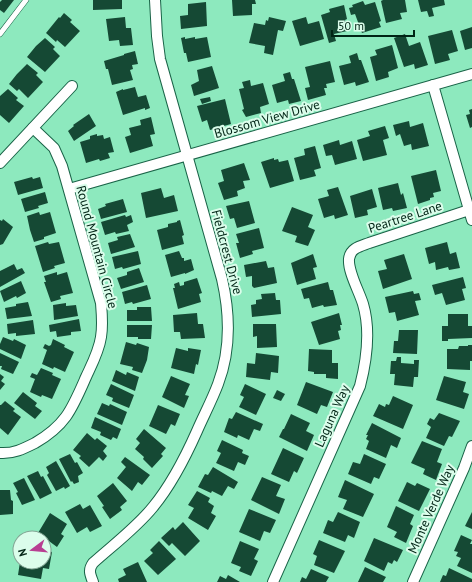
<svg xmlns="http://www.w3.org/2000/svg" width="472" height="582" viewBox="0 0 472 582" font-family="'PT Sans',sans-serif">
  <style>
    .building { fill: #154934 }
    .lines { fill: none; stroke-linecap: round; stroke-linejoin: round }
    .service-casing { stroke: #196347; stroke-width: 6 }
    .minor-casing { stroke: #196347; stroke-width: 12 }
    .service { stroke: #fff; stroke-width: 5 }
    .minor { stroke: #fff; stroke-width: 10 }
    .labels { text-anchor: middle; dominant-baseline: central; stroke-width: 4; stroke-linejoin: round; paint-order: stroke }
    .street-label { font-size: 13px; fill: #002415; stroke: #dbfdeb }
  </style>
  <rect width="100%" height="100%" fill="#8de9be"/>
  <g class="building">
    <path d="M2,0H14L4,13L0,10V2Z"/>
    <path d="M93,0H122V9L93,10Z"/>
    <path d="M232,0H255L256,4H252V15L233,16Z"/>
    <path d="M383,0H405L407,12L400,13L402,19L386,23L381,1Z"/>
    <path d="M418,0H444L445,5L432,8L434,16L429,17L427,11L421,12Z"/>
    <path d="M363,1L365,5L375,2L381,21L379,22L381,27L362,33L355,14L351,15L349,8L353,7L352,5Z"/>
    <path d="M206,2L207,26L181,29L180,16L188,15V4Z"/>
    <path d="M344,5L347,19L345,20L347,31L334,34L336,41L329,43L321,15L330,12L329,9Z"/>
    <path d="M64,13L72,20L70,22L80,31L65,47L57,40L56,42L46,33L59,17L60,18Z"/>
    <path d="M125,17L126,28H131L133,45L120,46L119,40L109,41L106,19Z"/>
    <path d="M269,17L286,21L283,31L278,30L273,55L264,53L265,46L249,43L254,23L265,25L266,20L268,21Z"/>
    <path d="M306,17L308,24L319,21L324,39L300,46L292,21Z"/>
    <path d="M472,27V48L465,50L460,31Z"/>
    <path d="M452,30L458,51L448,54L450,60L435,64L428,36Z"/>
    <path d="M405,34L409,46L420,42L428,65L415,69L414,64L404,67L394,38Z"/>
    <path d="M185,37V39L195,37V39L207,37L211,57L188,62L186,53H184L181,38Z"/>
    <path d="M45,38L55,47L53,49L60,56L45,72L27,57L36,46Z"/>
    <path d="M392,45L398,68L388,72L389,77L376,81L370,57L377,55L375,50Z"/>
    <path d="M135,51L138,64L132,65L133,69L130,70L133,80L112,85L108,69H106L104,61L124,55V54Z"/>
    <path d="M357,53L359,60H361L369,82L356,86L355,82L344,85L339,66L351,63L349,56Z"/>
    <path d="M330,61L335,82L326,84L327,88H324L326,95L308,100L305,88L310,87L305,67Z"/>
    <path d="M27,64L38,73L36,75L43,82L28,98L19,89L17,91L9,84L17,74Z"/>
    <path d="M212,66L219,88L194,96L191,85L199,81L197,70Z"/>
    <path d="M290,72L292,79H294L301,101L289,104L288,100L277,103L272,85L285,81L283,74Z"/>
    <path d="M250,80L251,86L263,83L269,104L260,107L261,113L246,117L242,110L244,109L239,89L244,88L242,82Z"/>
    <path d="M135,87L138,97L146,95L150,108L145,110V108L123,115L116,92L123,89V90Z"/>
    <path d="M8,89L18,98L16,100L24,106L9,123L0,115V96Z"/>
    <path d="M210,97L211,101L202,104L200,99Z"/>
    <path d="M225,99L231,124L210,130L207,120L202,122L197,106Z"/>
    <path d="M472,109V127L470,128L466,115L470,114L469,110Z"/>
    <path d="M89,114L96,126L74,141L68,131L74,126L73,125Z"/>
    <path d="M151,117L155,134L150,135L153,146L130,153L125,137L131,135L129,128L141,125L140,120Z"/>
    <path d="M409,121L410,127L423,123L429,146L412,150L411,144L404,146L400,134L396,136L393,125Z"/>
    <path d="M385,126L389,138L383,140L387,155L363,161L357,140L370,136L368,131Z"/>
    <path d="M97,134V136L103,135L104,139L110,137L114,152L108,153L110,158L100,161L99,159L86,163L80,142L90,139V136Z"/>
    <path d="M339,140L340,145L352,141L357,159L335,165L332,155L326,156L323,145Z"/>
    <path d="M315,146L321,168L314,170L316,176L300,180L294,158L305,155L304,149Z"/>
    <path d="M274,158V160L278,159L279,162L288,160L294,181L270,188L261,162Z"/>
    <path d="M244,163L250,180L243,181L245,188L237,191L238,196L224,200L218,183L224,181L221,170Z"/>
    <path d="M436,170L441,191L433,193L434,197L430,198V200L418,204L411,176Z"/>
    <path d="M32,177L33,179L40,177L43,188L18,195L14,182Z"/>
    <path d="M398,183L401,195L403,193L407,208L393,211L392,208L383,210L378,188Z"/>
    <path d="M338,187L348,215L335,219L334,215L324,218L318,199L329,196L327,190Z"/>
    <path d="M161,188L164,198L174,195L178,211L146,218L141,193Z"/>
    <path d="M372,189L377,207L367,210L368,215L355,218L350,196Z"/>
    <path d="M45,192L48,203L38,206L39,208L25,212L21,199Z"/>
    <path d="M123,199L127,212L101,219L98,209L106,206L105,204Z"/>
    <path d="M249,201L255,223L237,228L234,218L230,219L226,206Z"/>
    <path d="M292,207L313,215L308,227L315,230L308,246L295,242L297,236L282,231Z"/>
    <path d="M39,212L40,215L50,212L56,233L44,237V239L34,242L30,230L27,216Z"/>
    <path d="M125,215L126,217L131,215L133,222L127,225L129,231L116,234L115,232L105,235L101,222Z"/>
    <path d="M3,219L13,227L3,244L0,245V220L2,221Z"/>
    <path d="M180,220L184,235L182,236L184,244L162,250L157,230L168,227V224L177,222V221Z"/>
    <path d="M259,228L264,248L252,251L253,254L240,258L236,243H239L236,234Z"/>
    <path d="M130,234L135,247L111,254L108,243L118,240L117,237Z"/>
    <path d="M48,242L49,244L59,242L65,263L54,266L55,268L43,272L35,246Z"/>
    <path d="M447,242L450,254L456,252L460,268L449,270L448,267L436,270L435,262L429,264L425,248Z"/>
    <path d="M138,251L141,264L123,269L122,267L115,269L112,257Z"/>
    <path d="M179,251L182,258H184V261L191,259L194,270L185,274V273L171,277L165,255Z"/>
    <path d="M313,254L317,267L313,268L316,279L297,285L291,263Z"/>
    <path d="M404,254L412,279L383,289L378,271L387,269L384,260Z"/>
    <path d="M266,261L268,268L274,267L277,283L254,288L252,286V276L246,277L244,265Z"/>
    <path d="M14,264L17,270L22,268L25,273L0,287V271Z"/>
    <path d="M139,268L144,282L121,289L117,278L127,275V272Z"/>
    <path d="M57,272V275L67,272L73,293L60,296L61,299L51,302L44,282H46L44,276Z"/>
    <path d="M463,277L466,288L462,289L465,300L446,305L442,293L435,295L432,285Z"/>
    <path d="M197,278L202,293L199,294L201,302L178,309L173,288H175L174,284L179,282L180,286L184,285V282Z"/>
    <path d="M21,281L26,293L17,298L16,296L4,302L0,291Z"/>
    <path d="M328,282L330,290H333L337,305L324,307L323,305L312,308L309,298L304,299L301,289Z"/>
    <path d="M147,285L151,299L133,304L132,302L125,304L122,292Z"/>
    <path d="M413,291L414,294L419,293L421,300L415,301L419,315L397,321L395,312L389,313L385,297Z"/>
    <path d="M275,293L276,300H280L281,314L252,317L251,305L256,304V300L262,299L261,294Z"/>
    <path d="M28,302L32,316L7,319L5,308L16,306V304Z"/>
    <path d="M66,303V306L76,305L78,316L54,320L53,305Z"/>
    <path d="M137,307H151L152,321H127V310H137Z"/>
    <path d="M197,313L198,324H203L205,338L181,339L180,332H174L173,315Z"/>
    <path d="M339,313L342,325H340L341,330L338,331L340,339L319,345L311,322Z"/>
    <path d="M448,314H468V326H472V338L448,339V341H442V326H448Z"/>
    <path d="M79,319L81,331L71,332V335L57,337L56,331L50,332L49,325Z"/>
    <path d="M33,320L35,334L16,336V333L8,334L7,324Z"/>
    <path d="M253,324H276L277,347L257,348V336L253,337Z"/>
    <path d="M127,325H152L151,339H138V337H127Z"/>
    <path d="M399,330H418L417,354L393,353L394,341H398Z"/>
    <path d="M3,337L13,341L14,339L26,345L21,359L0,349V344Z"/>
    <path d="M53,339L65,345L64,347L74,352L65,372L54,367L53,369L42,364L47,350L43,348L45,344L49,346L51,345Z"/>
    <path d="M126,342L136,345L137,343L149,347L147,360L142,373L132,370L133,367L120,364Z"/>
    <path d="M468,345H472V361H470V370L447,369V349H458L459,346H468Z"/>
    <path d="M176,348L188,351V348L201,350L198,365L196,364L194,374L171,368Z"/>
    <path d="M309,349L332,350V363H338V379L326,378V374H314V372L308,371Z"/>
    <path d="M0,353L19,362L13,374L1,369L2,366H0Z"/>
    <path d="M256,353L279,356L278,373L271,372L270,380L246,377L247,363L255,364Z"/>
    <path d="M397,357H401V363L414,364V360H419L418,377H414L413,387L394,385L395,374H390L391,361H396Z"/>
    <path d="M41,368L53,373L52,375L61,379L52,399L42,395L41,397L30,392L35,379L30,377L32,373L37,375Z"/>
    <path d="M116,370L126,375L127,372L139,377L135,391L112,381Z"/>
    <path d="M0,374L4,377L1,381L5,384L0,390Z"/>
    <path d="M171,376L190,384L185,395L189,396L184,408L162,397Z"/>
    <path d="M444,376L466,382L463,392L469,394L464,409L436,400Z"/>
    <path d="M306,382L333,392L327,407L321,405L317,414L297,405Z"/>
    <path d="M111,384L134,395L129,408L112,401L113,398L106,395Z"/>
    <path d="M245,384L266,394L256,415L239,407L244,397L240,395Z"/>
    <path d="M277,390L285,394L281,401L273,398Z"/>
    <path d="M23,392L37,403L35,406L42,411L35,419L14,403Z"/>
    <path d="M393,396L413,405L403,429L373,416L379,404L385,407L386,404L389,405Z"/>
    <path d="M5,401L15,409L13,411L21,417L8,435L0,428V405H1Z"/>
    <path d="M102,403L109,406L110,404L127,412L122,425L97,414Z"/>
    <path d="M158,405L180,414L175,426L171,424L166,434L149,426Z"/>
    <path d="M236,412L263,424L260,431L254,429L249,440L238,435L237,438L224,432L229,418L232,419Z"/>
    <path d="M439,413L460,421L452,437L449,436L444,446L426,438L431,427L427,424L430,418L434,420Z"/>
    <path d="M291,414L310,423L306,431L314,435L307,451L279,437L283,429H284Z"/>
    <path d="M95,417L121,429L117,439L113,437L111,440L100,435L101,432L91,428Z"/>
    <path d="M372,423L401,438L397,448L391,445L386,458L366,449L369,441L366,439L368,435H366Z"/>
    <path d="M144,429L166,448L161,454L163,456L152,468L143,459L144,457L135,449L140,443L136,439Z"/>
    <path d="M87,433L95,440L97,438L107,446L103,451L107,456L103,461L99,457L89,467L79,458L81,456L73,450Z"/>
    <path d="M222,440L243,450L242,453L249,456L245,465L238,462L234,471L216,463L221,453L217,451Z"/>
    <path d="M422,441L442,449L437,462L442,464L436,480L423,474L425,469L411,463Z"/>
    <path d="M283,448L304,458L297,473L294,471L289,482L271,474Z"/>
    <path d="M70,454L75,463L77,462L83,473L78,476L79,482L74,484L72,481L71,482L59,459Z"/>
    <path d="M364,454L386,464L379,479L374,477L371,484L348,474L353,462L360,464Z"/>
    <path d="M125,457L150,475L142,485L138,482L132,491L117,478L126,467L121,462Z"/>
    <path d="M56,461L70,486L65,489L64,487L56,491L47,475L49,473L46,467Z"/>
    <path d="M213,467L238,482L234,489L228,486L222,496L212,491L211,493L198,487L205,474L208,475Z"/>
    <path d="M38,471L41,477L43,476L52,493L40,499L27,476Z"/>
    <path d="M262,477L281,485L276,496L285,499L279,514L251,500Z"/>
    <path d="M24,478L35,500L22,505L16,493L18,492L13,483Z"/>
    <path d="M345,480L374,494L363,517L343,509L347,500L338,497Z"/>
    <path d="M407,482L415,486L417,483L430,489L419,511L398,501Z"/>
    <path d="M113,483L127,501L120,507L122,510L110,519L102,507L104,506L97,496Z"/>
    <path d="M0,490H10L11,500L13,501V514L0,515Z"/>
    <path d="M197,491L210,498L208,502L214,506L211,513L216,516L208,530L188,518L194,508L188,505Z"/>
    <path d="M80,504L83,509L90,505L102,526L90,532L87,527L77,533L65,512Z"/>
    <path d="M396,506L414,515L410,524L413,526L406,543L394,537L397,532L387,527Z"/>
    <path d="M249,509L276,520L270,533L264,531L260,541L239,532Z"/>
    <path d="M338,512L360,522L354,538L348,535L345,542L323,533L328,520L333,522Z"/>
    <path d="M472,512V529L465,526Z"/>
    <path d="M50,513L67,524L61,534L64,536L57,547L38,533Z"/>
    <path d="M183,522L200,541L185,556L172,543L169,546L161,538L173,527L175,530Z"/>
    <path d="M461,535L472,540L470,544H472V573L457,566L461,558L456,556L458,552L454,551Z"/>
    <path d="M374,538L403,550L397,562L394,560L392,564L388,562L384,571L364,561Z"/>
    <path d="M319,540L345,551L334,573L314,565L317,556L313,554Z"/>
    <path d="M159,541L176,559L158,575L144,561L153,553L150,550Z"/>
    <path d="M240,541L259,549L254,559L258,561L251,576L239,571L241,567L231,563Z"/>
    <path d="M44,550L52,552L49,569L43,568L41,579L18,575L20,562H44Z"/>
    <path d="M138,562L147,582H119L118,579L126,575L123,569Z"/>
    <path d="M365,567L386,577L383,582H358Z"/>
    <path d="M449,568L470,578L472,579V582H440L443,575L446,576Z"/>
    <path d="M311,569L329,577L326,582H300L302,577L306,579Z"/>
    <path d="M228,575L240,582H217L220,576L226,579Z"/>
  </g>
  <g class="lines">
    <g class="service-casing">
      <path id="service" d="M0,34L26,0"/>
    </g>
    <g class="minor-casing">
      <g id="minor">
        <path d="M433,85L472,220"/>
        <path d="M0,163L72,86"/>
        <path d="M69,189L472,74"/>
        <path d="M0,453C13,454 23,449 35,443C66,425 72,409 86,377C92,364 99,351 101,337C103,326 102,315 101,303L62,166L54,148L33,128"/>
        <path d="M93,582C90,574 88,570 93,563C113,545 136,528 153,507C172,484 185,458 197,431C204,415 212,400 218,384C231,350 230,314 222,279L160,59L157,36L155,0"/>
        <path d="M273,582L360,386C367,359 371,331 363,304C359,291 348,272 349,259C350,248 361,246 369,243L469,210"/>
        <path d="M413,582L464,468L472,446"/>
      </g>
    </g>
    <use href="#service" class="service"/>
    <use href="#minor" class="minor"/>
  </g>
  <g class="labels">
    <g class="street-label">
      <text transform="translate(267 119) rotate(-16)">Blossom View Drive</text>
      <text transform="translate(405 217) rotate(-18)">Peartree Lane</text>
      <text transform="translate(97 247) rotate(75)">Round Mountain Circle</text>
      <text transform="translate(227 252) rotate(75)">Fieldcrest Drive</text>
      <text transform="translate(332 416) rotate(-66)">Laguna Way</text>
      <text transform="translate(431 509) rotate(-66)">Monte Verde Way</text>
    </g>
  </g>
  <g transform="translate(32 550) rotate(254)"><circle r="19" fill="#dbfdeb" stroke="#83a695"/>
  <path d="M0-3L7 15L0 10L-7 15Z" fill="#b83f92"/>
  <text y="-6" font-size="11" font-weight="bold" text-anchor="middle" fill="#002415">N</text>
  </g>
  <path d="M332 30v6h82v-6" fill="none" stroke="#002415" stroke-width="2"/>
  <text x="338" y="30" font-size="12" fill="#002415" stroke="#dbfdeb" stroke-width="3" paint-order="stroke">50 m</text>
</svg>
